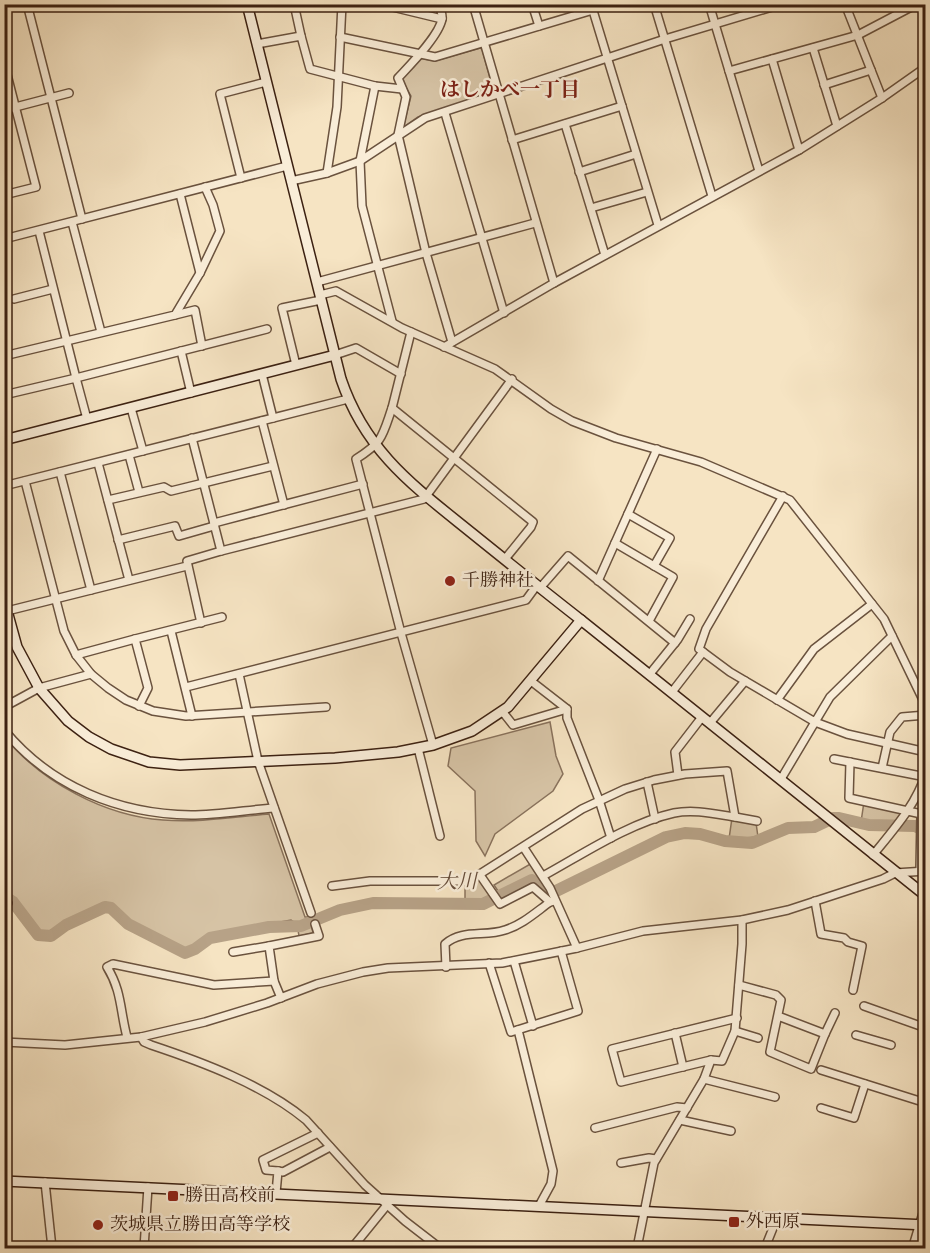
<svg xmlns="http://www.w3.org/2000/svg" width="930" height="1253" viewBox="0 0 930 1253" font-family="Vollkorn,'Noto Serif JP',serif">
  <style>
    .green { fill: #d6c3a5; stroke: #89725c; stroke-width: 1.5 }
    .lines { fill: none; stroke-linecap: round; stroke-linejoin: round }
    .river { stroke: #b7a287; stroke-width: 12 }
    .street-casing { stroke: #6a523e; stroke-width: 10 }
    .secondary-casing { stroke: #3c2112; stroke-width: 12 }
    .street { stroke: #f9edd8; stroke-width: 7 }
    .secondary { stroke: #f9edd8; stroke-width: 9 }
    .poi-dot { fill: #8f2418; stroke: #f9edd8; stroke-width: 2 }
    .labels { text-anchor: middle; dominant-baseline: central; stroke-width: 5; stroke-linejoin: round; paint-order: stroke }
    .poi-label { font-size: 18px; fill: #3c2112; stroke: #f9edd8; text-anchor: start }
    .neighbourhood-label { font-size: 20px; font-weight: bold; fill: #7a1f14; stroke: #f9edd8 }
    .water-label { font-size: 20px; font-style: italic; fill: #674e3b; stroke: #f9edd8 }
  </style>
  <rect width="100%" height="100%" fill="#f6e4c3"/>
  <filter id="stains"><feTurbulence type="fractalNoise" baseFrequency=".00333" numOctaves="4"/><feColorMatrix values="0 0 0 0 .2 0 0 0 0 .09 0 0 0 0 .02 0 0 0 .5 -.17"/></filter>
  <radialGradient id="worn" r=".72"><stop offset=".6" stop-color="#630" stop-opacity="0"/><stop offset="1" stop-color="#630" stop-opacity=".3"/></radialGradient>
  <g class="green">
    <path d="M480,48L482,49L493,89V93L418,117L405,126L404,124L411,96L401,79L419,58L435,61Z"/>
    <path d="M550,722L556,756L563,774L553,791L495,834L485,856L476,841L475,791L448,766L451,748Z"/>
    <path d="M5,737C41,782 105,816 163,820C198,823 234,817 269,814L305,917H310L313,933L299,936L297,924L291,920L210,935L190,949L183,950L135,926L114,908L107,905L68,922L50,934L39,933L15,902L5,894Z"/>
    <path d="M864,802L898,810L901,815L895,824H869L861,822Z"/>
    <path d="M732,818L756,823L758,837L729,839Z"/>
    <path d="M532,863L545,885L533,878L500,894L494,885Z"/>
    <path d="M480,876L494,896L483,902L465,903V883Z"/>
  </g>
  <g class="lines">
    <path class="river" d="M4,896L13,902L38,935L51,936L66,925L105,907L111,908L128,924L185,953L195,949L210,938L269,927L301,926L340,910L373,903L483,904L532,880L548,894L552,893L666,837L685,833L700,834L725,841L752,843L788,828L814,827L833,818H839L869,825L915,826L926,831"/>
    <g class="street-casing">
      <g id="street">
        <path d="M27,4L82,219"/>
        <path d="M294,4L301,36"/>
        <path d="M380,4L442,19"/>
        <path d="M439,4C440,9 443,15 442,19C439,36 410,65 398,78L406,97L398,135L426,253L452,342"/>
        <path d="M473,4L554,283"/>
        <path d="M532,4L539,26"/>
        <path d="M591,4L658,225"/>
        <path d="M654,4L712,196"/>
        <path d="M709,4L759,171"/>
        <path d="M845,4L882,98"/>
        <path d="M340,37L435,57L593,10"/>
        <path d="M257,44L301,36L310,69L375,86L402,89"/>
        <path d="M813,48L837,126"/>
        <path d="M772,59L799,150"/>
        <path d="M4,63L36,187L4,195"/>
        <path d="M729,71L858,35L917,4"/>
        <path d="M824,85L871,70"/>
        <path d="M375,86L360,161L362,206L392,321"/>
        <path d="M4,110L69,93"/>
        <path d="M445,113L504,313"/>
        <path d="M565,124L605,255"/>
        <path d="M512,140L622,106"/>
        <path d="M579,172L636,154"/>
        <path d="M327,173L337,107L342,4"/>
        <path d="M241,178L220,94L266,82"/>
        <path d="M291,181L327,173L360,161L425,118L665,39L782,4"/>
        <path d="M180,194L200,273"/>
        <path d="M591,208L647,192"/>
        <path d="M72,222L101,332"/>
        <path d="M39,231L76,378L267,329"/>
        <path d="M4,239L287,166"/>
        <path d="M317,282L535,223"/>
        <path d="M320,295L336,291L402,328L495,369L551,409L572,421L616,438L701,462L790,500L884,619L926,706"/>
        <path d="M14,299L53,289"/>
        <path d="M175,315L195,310L202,346"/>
        <path d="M411,332L392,408L533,522L531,527L505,559"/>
        <path d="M444,347L554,283L799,150L882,98L926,67"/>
        <path d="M181,351L191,393"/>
        <path d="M335,355L356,348L401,374"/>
        <path d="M4,356L175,315L200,273L220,231L213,205L205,187"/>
        <path d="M296,365L282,308L321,300"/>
        <path d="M262,374L273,418"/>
        <path d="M4,395L76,378L87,419"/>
        <path d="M131,408L143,451"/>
        <path d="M392,408C382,437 383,442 356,459L401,633L433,745"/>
        <path d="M262,421L284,505"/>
        <path d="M192,438L221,551"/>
        <path d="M129,455L139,492"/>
        <path d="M98,463L129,580"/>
        <path d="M60,472L91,590"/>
        <path d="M25,481L64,631L76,655L91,674L108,688L126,700L153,711L186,716L326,707"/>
        <path d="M4,486L348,399"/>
        <path d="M783,496L706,629L699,649L730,672L815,722L830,697L892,636"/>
        <path d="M108,500L164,487L171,491L273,466"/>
        <path d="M628,514L670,538L654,566"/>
        <path d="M214,523L363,484"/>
        <path d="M118,540L175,526L179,536L214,526"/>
        <path d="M615,543L673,577L649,621"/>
        <path d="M598,581L657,449"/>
        <path d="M540,588L568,556L675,643"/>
        <path d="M7,611L187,566"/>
        <path d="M201,623L187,561L221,551L424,499L512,379"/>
        <path d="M171,631L192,716"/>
        <path d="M76,655L135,639"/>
        <path d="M239,674L258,761L311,913"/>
        <path d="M649,675L678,639L690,619"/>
        <path d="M531,681L567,709V718L599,800L611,838"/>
        <path d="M186,687L526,600L537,585"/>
        <path d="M672,692L703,652"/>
        <path d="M777,700L814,649L872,604"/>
        <path d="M139,706L148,688L135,639L222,617"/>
        <path d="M4,707L39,688L91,674"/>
        <path d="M502,711L513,725L567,709"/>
        <path d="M710,723L745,681"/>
        <path d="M4,730C51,787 119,814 191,815C218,815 247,810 274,808"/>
        <path d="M418,748L440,836"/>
        <path d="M834,759L926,777"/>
        <path d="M850,762L849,798L926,815"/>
        <path d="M882,768L890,732L902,717L926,715"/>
        <path d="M678,775L675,752L702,717"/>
        <path d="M781,779L815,722L847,734L926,752"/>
        <path d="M647,782L655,819"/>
        <path d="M735,817L757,821"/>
        <path d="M524,848L550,888L577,948"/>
        <path d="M873,855C894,829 916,805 926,773"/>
        <path d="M920,871L921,814"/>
        <path d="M480,875L500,904L533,887L550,902L554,901"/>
        <path d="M332,886L370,881H469L582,809L625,789L654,780L685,774L727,771L735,817C715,814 694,809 674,813C629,823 583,854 543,876"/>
        <path d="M4,901L8,903"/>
        <path d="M815,901L821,934L844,938L848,942L862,946L853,990"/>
        <path d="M233,952L269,946"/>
        <path d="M514,961L533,1026"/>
        <path d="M489,963L511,1032L578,1011L561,951"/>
        <path d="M446,967L445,944C462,929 485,937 505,930C522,925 536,912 550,902"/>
        <path d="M739,985L776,995L781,1000L770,1052L811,1069L825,1034L778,1016"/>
        <path d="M281,998L274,981L269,946L319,936L315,924"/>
        <path d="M864,1006L926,1028"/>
        <path d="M518,1030L553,1171L551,1184L539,1206"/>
        <path d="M735,1031L758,1038"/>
        <path d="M675,1033L683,1067"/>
        <path d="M825,1034L835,1013"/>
        <path d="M856,1035L891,1045"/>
        <path d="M127,1037C120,1011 122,991 107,967L113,964L214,985L274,981"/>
        <path d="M141,1037L144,1042L151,1045C202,1062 264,1085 306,1120L365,1185L405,1221L440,1248"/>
        <path d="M4,1042L65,1045L141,1037L205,1022L267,1003L317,984L363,972L388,968L502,963L577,948L643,931L742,920L788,910L883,879L895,873L926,871"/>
        <path d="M711,1060L621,1082L612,1049L737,1018"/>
        <path d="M821,1070L926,1103"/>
        <path d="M704,1079L775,1097"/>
        <path d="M821,1108L854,1118L865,1084"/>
        <path d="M680,1120L731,1131"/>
        <path d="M595,1128L677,1107L687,1108"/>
        <path d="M621,1163L649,1158L656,1159"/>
        <path d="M278,1171L283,1172L330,1147"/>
        <path d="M45,1182L52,1248"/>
        <path d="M276,1193L278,1171L266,1170L263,1160L318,1133"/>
        <path d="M144,1248L148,1187"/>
        <path d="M352,1248L387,1205"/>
        <path d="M637,1248L654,1163L704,1079L711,1060L722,1061L735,1031L742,944V920"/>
        <path d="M765,1248L773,1228V1218"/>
        <path d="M909,1248L913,1246L926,1203"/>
      </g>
    </g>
    <g class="secondary-casing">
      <g id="secondary">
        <path d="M247,4L341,379C366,453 415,487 473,534C509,563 545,592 581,620"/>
        <path d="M4,440L335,355"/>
        <path d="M4,600L17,647L39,688L68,721L89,737L111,749L149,762L180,765L335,758L398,752L433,745L472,731L508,707L581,620L926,896"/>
        <path d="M4,1181L926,1225"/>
      </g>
    </g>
    <use href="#street" class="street"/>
    <use href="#secondary" class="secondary"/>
  </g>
  <g class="poi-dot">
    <circle cx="450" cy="581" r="6"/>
    <rect x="167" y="1190" width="12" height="12" rx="3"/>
    <rect x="728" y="1216" width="12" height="12" rx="3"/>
    <circle cx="98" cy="1225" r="6"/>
  </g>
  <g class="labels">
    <g class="poi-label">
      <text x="462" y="581">千勝神社</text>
      <text x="185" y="1196">勝田高校前</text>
      <text x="746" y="1222">外西原</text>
      <text x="110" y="1225">茨城県立勝田高等学校</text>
    </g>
    <g class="neighbourhood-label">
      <text x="510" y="91">はしかべ一丁目</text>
    </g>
    <g class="water-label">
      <text transform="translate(457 883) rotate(-1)">大川</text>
    </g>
  </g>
  <rect width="930" height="1253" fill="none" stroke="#f6e4c3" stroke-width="24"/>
  <rect x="6" y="6" width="918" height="1241" fill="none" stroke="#3c2112" stroke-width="3"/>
  <rect x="12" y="12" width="906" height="1229" fill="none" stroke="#3c2112" stroke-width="1.5"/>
  <rect width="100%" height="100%" filter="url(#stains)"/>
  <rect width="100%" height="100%" fill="url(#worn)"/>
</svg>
